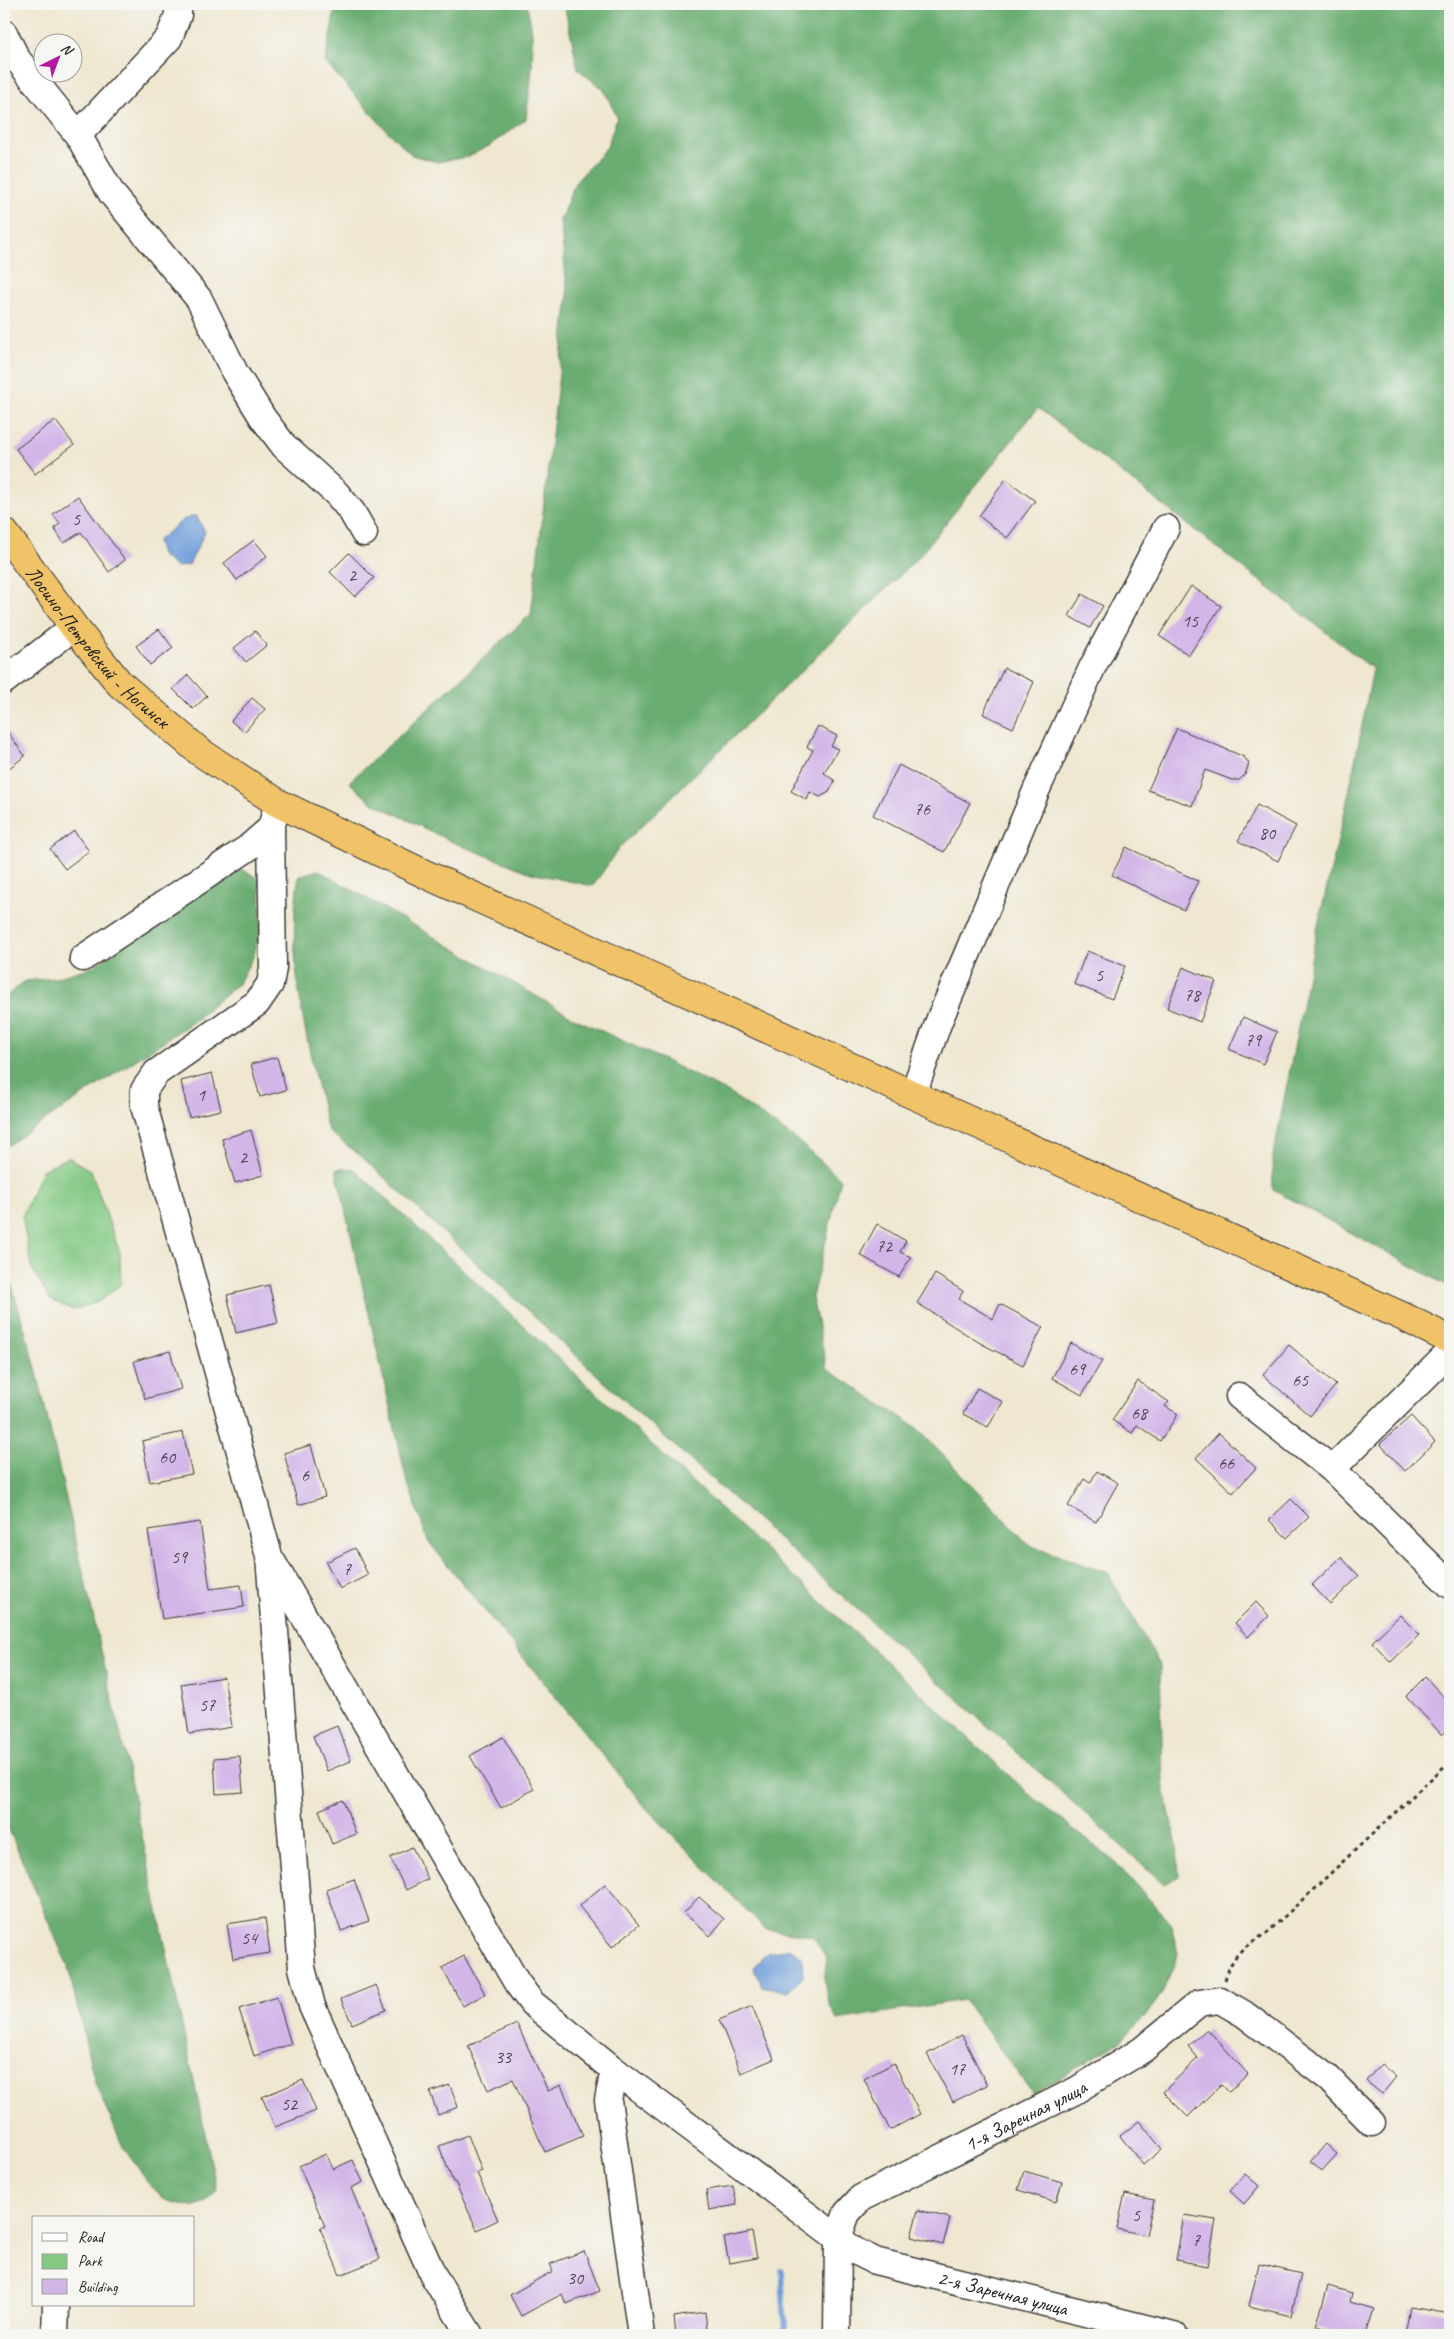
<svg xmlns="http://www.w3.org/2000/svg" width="1454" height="2339" viewBox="0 0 1454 2339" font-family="Caveat,sans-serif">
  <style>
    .green { fill: #84c984; stroke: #507250 }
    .forest { fill: #6bad72; stroke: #446447 }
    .water { fill: #719fda; stroke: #465e7b }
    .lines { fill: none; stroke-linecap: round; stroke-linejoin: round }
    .stream { stroke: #719fda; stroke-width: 5.5 }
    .building { fill: #d2b6e8 }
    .minor-casing { stroke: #3c3a37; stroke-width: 29 }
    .highway-casing { stroke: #3c3a37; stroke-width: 30 }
    .path { stroke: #3c3a37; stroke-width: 3; stroke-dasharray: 4 4; stroke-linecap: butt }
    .minor { stroke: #fff; stroke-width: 26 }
    .highway { stroke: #f1c369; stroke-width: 28 }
    .labels { text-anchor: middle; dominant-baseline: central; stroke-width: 4; stroke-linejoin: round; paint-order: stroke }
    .number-label { font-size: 18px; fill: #4a424f }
    .street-label { font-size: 20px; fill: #1c1c1c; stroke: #f6f6f2 }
  </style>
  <rect width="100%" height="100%" fill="#f6f6f2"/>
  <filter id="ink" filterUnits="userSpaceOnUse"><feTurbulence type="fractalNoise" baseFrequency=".02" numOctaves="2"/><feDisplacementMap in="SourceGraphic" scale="10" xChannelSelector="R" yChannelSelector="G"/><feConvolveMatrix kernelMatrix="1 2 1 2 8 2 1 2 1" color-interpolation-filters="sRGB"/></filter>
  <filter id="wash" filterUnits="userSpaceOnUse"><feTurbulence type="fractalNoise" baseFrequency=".0096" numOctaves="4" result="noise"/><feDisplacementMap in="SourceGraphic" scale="20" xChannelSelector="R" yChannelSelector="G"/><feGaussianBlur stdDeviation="1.12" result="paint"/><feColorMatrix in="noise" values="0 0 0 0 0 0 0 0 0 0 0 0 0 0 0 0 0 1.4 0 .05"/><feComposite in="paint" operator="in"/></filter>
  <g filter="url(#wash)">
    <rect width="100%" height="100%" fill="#efe7d0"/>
    <path class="green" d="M68,1157L91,1171L120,1253L121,1284L100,1301L74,1310L50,1300L31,1267L22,1216L42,1170Z"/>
    <g class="forest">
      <path d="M339,4H526C538,39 531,82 526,119L489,146L467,157L437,162L412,155L387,131L325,62L335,10Z"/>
      <path d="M564,4H1450V1287L1273,1190L1272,1162L1317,929L1347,802L1373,669L1038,408L918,558L619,848L593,886L531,873L452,842L370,801L349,782L531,614L568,297L560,220L575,183L607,147L617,117L604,90L578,69Z"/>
      <path d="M241,869L260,879L261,927L254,955L239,983L194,1021L4,1148V998L25,981L55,978L92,967L214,883Z"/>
      <path d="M318,870L576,1019L662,1059L731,1094L798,1141L841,1179L812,1297L827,1369L916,1427L1029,1545L1108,1573L1160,1665L1163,1783L1177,1846L1179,1876L1164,1884L639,1414L362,1157L328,1131C309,1050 284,959 299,876Z"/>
      <path d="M353,1168L1028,1793L1115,1862L1170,1922L1178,1954L1163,1992L1145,2017L1122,2040L1033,2094L964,2000L837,2020C825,1997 822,1985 827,1959L813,1936L765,1929L646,1808L428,1541L406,1478L336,1169Z"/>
      <path d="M4,1259L36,1368L122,1741L217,2190L206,2202L192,2207L165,2200L147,2181L123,2147L95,2083L68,1967L4,1818Z"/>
    </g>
    <g class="water">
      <path d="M196,515L205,532L189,565L176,567L161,555L157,541L183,520Z"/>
      <path d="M791,1949L802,1957L803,1977L788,1992L762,1986L754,1967L767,1953Z"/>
    </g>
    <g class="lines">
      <path class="stream" d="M781,2270L786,2335"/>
    </g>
    <g id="blocks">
      <g class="building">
        <path d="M55,420L74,445L35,474L16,449Z"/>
        <path d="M1006,479L1035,501L1007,538L979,516Z"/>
        <path d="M78,496L125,560L109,572L81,532L64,543L54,528L60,524L53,514Z"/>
        <path d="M254,540L267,556L237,580L224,563Z"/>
        <path d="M349,553L374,578L355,597L330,572Z"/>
        <path d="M1191,586L1221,606L1189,655L1159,636Z"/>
        <path d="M1082,594L1103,606L1090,628L1069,616Z"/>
        <path d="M159,629L173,648L150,665L136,646Z"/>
        <path d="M255,631L267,645L246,662L234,648Z"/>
        <path d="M1004,668L1034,682L1013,728L983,714Z"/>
        <path d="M188,675L207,696L193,709L173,689Z"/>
        <path d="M252,698L265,709L244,732L231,721Z"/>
        <path d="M818,726L837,736L831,746L838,749L824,773L835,781L829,792L820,797L810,792L807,800L791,791L813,750L807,747Z"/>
        <path d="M4,727L25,756L4,772Z"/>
        <path d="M1177,728L1244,757L1249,763L1245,775L1239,780H1232L1205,770L1192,806L1148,790Z"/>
        <path d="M899,765L970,803L944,852L873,815Z"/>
        <path d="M1257,805L1296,826L1278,861L1238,841Z"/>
        <path d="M74,831L89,851L65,869L50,849Z"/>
        <path d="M1126,847L1198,881L1184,910L1112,875Z"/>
        <path d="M1087,951L1125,966L1112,999L1074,984Z"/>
        <path d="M1183,967L1216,981L1200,1022L1167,1008Z"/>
        <path d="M1243,1017L1277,1032L1263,1064L1229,1049Z"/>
        <path d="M277,1057L286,1090L260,1097L251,1064Z"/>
        <path d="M212,1073L221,1110L189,1117L181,1081Z"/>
        <path d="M251,1130L263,1175L235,1183L222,1139Z"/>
        <path d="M877,1224L906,1241L900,1252L911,1257L899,1277L860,1255Z"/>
        <path d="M935,1274L963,1291L959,1299L993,1319L1000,1304L1043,1327L1023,1365L980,1343L917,1303Z"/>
        <path d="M269,1285L278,1323L236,1333L227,1295Z"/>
        <path d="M1071,1343L1102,1361L1082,1395L1052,1378Z"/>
        <path d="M1289,1345L1336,1385L1310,1416L1263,1375Z"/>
        <path d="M170,1351L181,1389L145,1399L134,1361Z"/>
        <path d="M1138,1381L1169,1402L1165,1406L1178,1414L1160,1441L1137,1425L1132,1433L1112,1420Z"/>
        <path d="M977,1388L1003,1402L988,1427L963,1414Z"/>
        <path d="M1411,1416L1435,1442L1405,1471L1380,1444Z"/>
        <path d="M183,1432L192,1474L150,1482L142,1441Z"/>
        <path d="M1219,1433L1256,1468L1233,1493L1196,1458Z"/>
        <path d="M311,1445L325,1497L298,1505L284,1453Z"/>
        <path d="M1097,1471L1118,1483L1096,1522L1068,1506L1084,1479L1090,1483Z"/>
        <path d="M1291,1499L1309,1517L1287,1538L1269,1520Z"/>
        <path d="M200,1522L210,1589L241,1585L244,1607L162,1619L148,1530Z"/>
        <path d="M355,1548L368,1575L340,1589L326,1562Z"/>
        <path d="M1341,1557L1359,1576L1330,1604L1312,1585Z"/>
        <path d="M1256,1602L1269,1616L1248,1637L1235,1623Z"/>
        <path d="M1400,1615L1419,1635L1391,1662L1372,1642Z"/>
        <path d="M224,1677L232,1727L189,1734L181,1684Z"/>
        <path d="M1425,1677L1450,1703V1727L1442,1735L1406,1696Z"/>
        <path d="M337,1726L351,1761L327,1771L313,1736Z"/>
        <path d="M503,1737L534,1789L501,1808L470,1756Z"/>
        <path d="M240,1756L243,1792L216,1794L214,1758Z"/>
        <path d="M343,1800L356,1834L332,1844L319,1810Z"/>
        <path d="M412,1847L428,1879L406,1890L390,1858Z"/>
        <path d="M354,1879L369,1921L341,1931L326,1889Z"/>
        <path d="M605,1884L639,1925L612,1947L579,1906Z"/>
        <path d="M699,1897L724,1919L710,1936L684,1913Z"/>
        <path d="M265,1918L270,1953L233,1959L227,1924Z"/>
        <path d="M464,1956L485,1994L463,2006L442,1968Z"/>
        <path d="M376,1985L386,2010L352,2024L341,1999Z"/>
        <path d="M277,1997L291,2044L254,2056L239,2009Z"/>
        <path d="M752,2006L774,2059L741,2073L719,2020Z"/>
        <path d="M517,2024L548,2091L561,2085L583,2136L545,2152L513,2079L488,2090L468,2046Z"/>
        <path d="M1207,2029L1248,2074L1229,2092L1221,2084L1188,2117L1163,2092L1198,2058L1188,2046Z"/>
        <path d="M962,2035L987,2085L953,2102L927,2054Z"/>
        <path d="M894,2063L920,2114L890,2130L864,2079Z"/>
        <path d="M1381,2064L1396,2077L1382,2094L1366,2081Z"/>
        <path d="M303,2080L316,2111L275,2127L262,2097Z"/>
        <path d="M450,2085L458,2107L438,2115L430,2092Z"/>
        <path d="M1139,2121L1162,2149L1143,2165L1120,2136Z"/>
        <path d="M468,2135L482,2171L477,2173L498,2220L477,2230L455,2182H453L439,2146Z"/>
        <path d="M1326,2144L1337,2154L1322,2171L1311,2161Z"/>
        <path d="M326,2154L333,2169L353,2160L363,2182L351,2188L380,2259L340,2275L320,2228L325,2226L299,2166Z"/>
        <path d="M1024,2171L1062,2182L1056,2202L1018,2190Z"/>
        <path d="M1245,2174L1259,2186L1244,2204L1230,2191Z"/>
        <path d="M733,2186L737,2205L709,2210L706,2190Z"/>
        <path d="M1125,2194L1154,2200L1146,2235L1117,2229Z"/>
        <path d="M918,2210L950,2218L943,2245L911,2237Z"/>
        <path d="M1184,2215L1216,2220L1208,2266L1176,2260Z"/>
        <path d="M752,2232L757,2258L729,2263L724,2238Z"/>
        <path d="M584,2251L600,2291L566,2304L562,2294L521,2316L510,2295L553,2271L550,2264Z"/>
        <path d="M1259,2264L1301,2274L1291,2316L1249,2306Z"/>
        <path d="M1328,2286L1352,2293L1350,2302L1374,2309L1366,2335H1348L1316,2326Z"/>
        <path d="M1410,2307L1450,2314L1446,2335H1405Z"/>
        <path d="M705,2312L708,2335H676L674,2317Z"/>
      </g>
    </g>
  </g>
  <g filter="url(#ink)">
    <use href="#blocks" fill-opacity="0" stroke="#3c3a37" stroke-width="1"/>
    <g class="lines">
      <g class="minor-casing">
        <g id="minor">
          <path d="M4,33L17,59L78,135L112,194L199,299L235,373L263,418L284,446L337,494L352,512L364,533"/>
          <path d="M78,135L169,38L178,15V4"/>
          <path d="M4,681L74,627"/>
          <path d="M278,803L271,828L273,968L270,984L257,1003L156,1073L144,1090V1106L269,1556L302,1968L312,2006L433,2275L470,2335"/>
          <path d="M83,958L248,848L271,828"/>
          <path d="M913,1094L939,1021L1036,791L1092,668L1166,528"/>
          <path d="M1239,1396L1332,1469L1450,1585"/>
          <path d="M1332,1469L1450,1352"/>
          <path id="s1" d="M273,1563L517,1983L532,2003L614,2070L855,2251L875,2261L1174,2335"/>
          <path d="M614,2070L608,2100L641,2335"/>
          <path d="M55,2335L56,2305"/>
          <path id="s2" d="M837,2335L838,2238L847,2213L861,2198L1075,2091L1142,2050L1199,2003L1220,2000L1244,2014L1326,2076L1372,2123"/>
        </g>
      </g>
      <g class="highway-casing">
        <g id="highway">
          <path id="s3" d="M4,532L74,627L120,684L200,752L278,803L427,875L1406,1318L1450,1340"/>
        </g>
      </g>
      <path class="path" d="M1225,1980C1233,1953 1243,1947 1267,1933L1450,1761"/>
      <use href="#minor" class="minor"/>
      <use href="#highway" class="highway"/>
    </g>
  </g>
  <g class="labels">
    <g class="number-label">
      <text x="76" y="519">5</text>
      <text x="352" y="575">2</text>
      <text x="1190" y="621">15</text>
      <text x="922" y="809">76</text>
      <text x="1267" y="833">80</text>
      <text x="1099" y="975">5</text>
      <text x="1192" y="995">78</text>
      <text x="1253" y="1040">79</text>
      <text x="201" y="1095">1</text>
      <text x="243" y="1157">2</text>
      <text x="884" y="1246">72</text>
      <text x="1077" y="1369">69</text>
      <text x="1300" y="1380">65</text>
      <text x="1139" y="1413">68</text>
      <text x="167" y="1457">60</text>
      <text x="1226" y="1463">66</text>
      <text x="305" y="1475">6</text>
      <text x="179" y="1557">59</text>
      <text x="347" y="1569">7</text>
      <text x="207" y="1705">57</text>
      <text x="249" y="1938">54</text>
      <text x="503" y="2057">33</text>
      <text x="957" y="2069">17</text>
      <text x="289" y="2104">52</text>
      <text x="1136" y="2215">5</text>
      <text x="1196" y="2240">7</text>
      <text x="575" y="2278">30</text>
    </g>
    <g class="street-label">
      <text stroke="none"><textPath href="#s3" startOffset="149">Лосино-Петровский - Ногинск</textPath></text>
      <text stroke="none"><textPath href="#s2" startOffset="328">1-я Заречная улица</textPath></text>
      <text stroke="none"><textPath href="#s1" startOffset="1072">2-я Заречная улица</textPath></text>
    </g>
  </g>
  <rect width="1454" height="2339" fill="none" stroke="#f6f6f2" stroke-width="20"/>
  <rect x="32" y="2216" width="162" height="90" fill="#f6f6f2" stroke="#9f9f9c"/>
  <rect x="42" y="2233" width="25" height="8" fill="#ffffff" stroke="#9f9f9c"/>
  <text x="78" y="2242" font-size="15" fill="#1c1c1c">Road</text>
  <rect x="42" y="2254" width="25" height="15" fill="#84c984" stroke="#9f9f9c"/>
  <text x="78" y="2266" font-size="15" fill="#1c1c1c">Park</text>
  <rect x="42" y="2279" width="25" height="15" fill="#d2b6e8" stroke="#9f9f9c"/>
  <text x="78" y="2292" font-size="15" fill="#1c1c1c">Building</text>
  <g transform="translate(58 58) rotate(42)"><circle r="24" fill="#f6f6f2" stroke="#9f9f9c"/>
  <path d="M0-4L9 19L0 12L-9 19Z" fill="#b5179e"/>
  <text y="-8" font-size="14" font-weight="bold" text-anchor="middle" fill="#1c1c1c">N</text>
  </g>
</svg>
